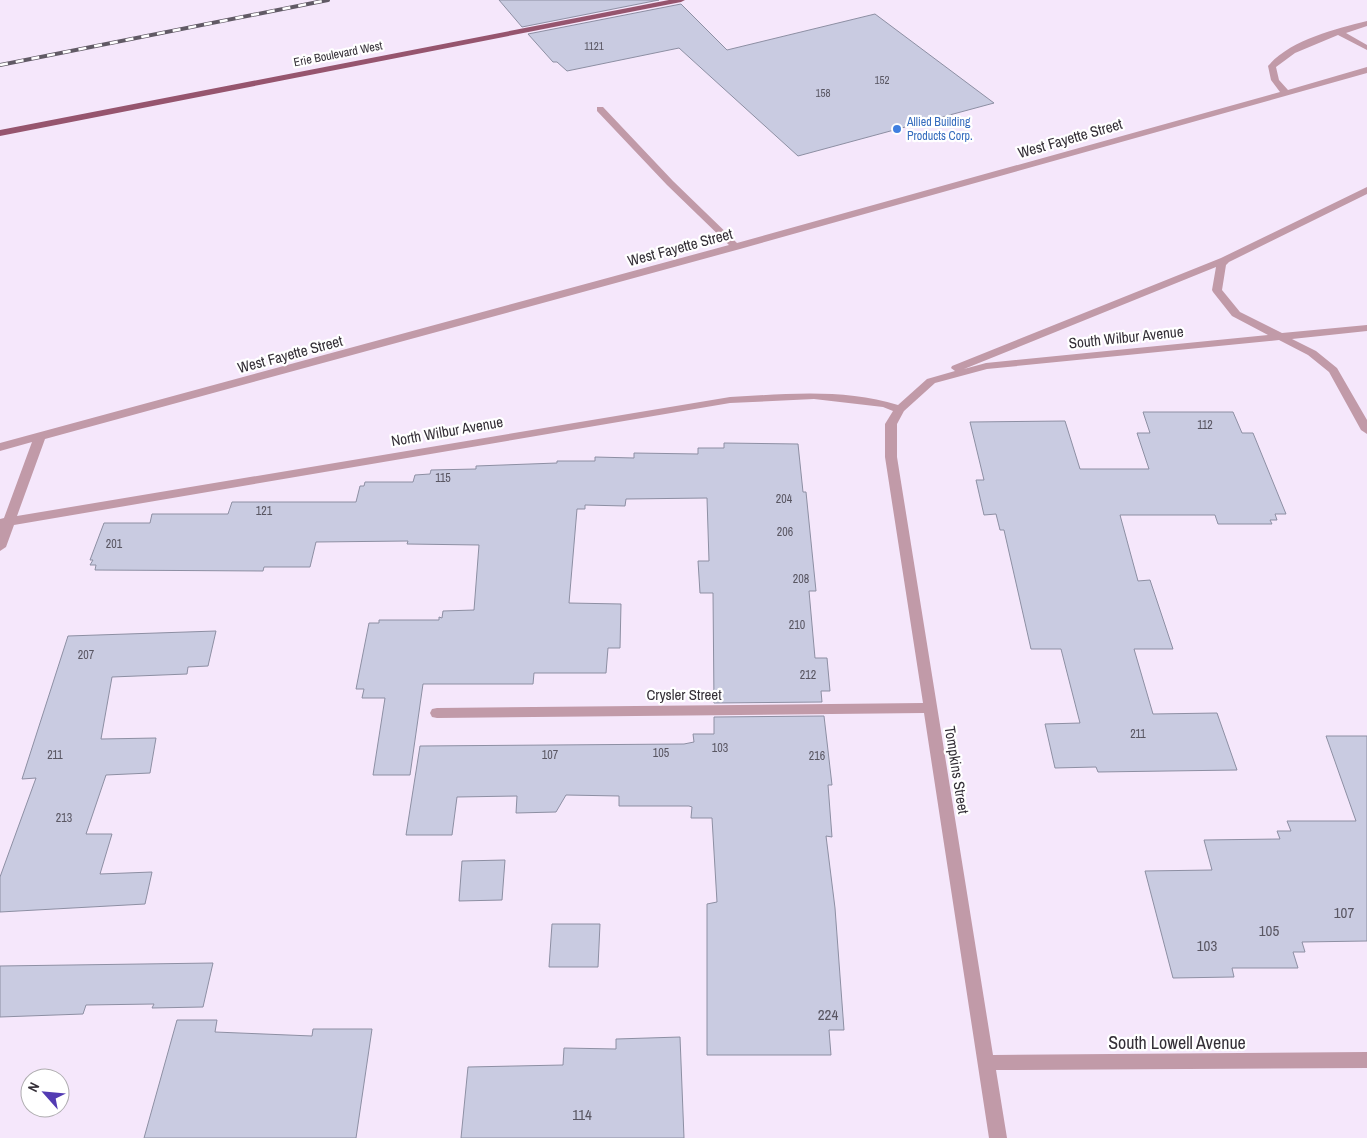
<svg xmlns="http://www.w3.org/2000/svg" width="1367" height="1138" viewBox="0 0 1367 1138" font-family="'Archivo Narrow',sans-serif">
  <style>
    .building { fill: #c9cbe1; stroke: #8d8fa3 }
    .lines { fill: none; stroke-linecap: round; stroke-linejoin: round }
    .minor { fill: #c19aa8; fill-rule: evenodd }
    .major { fill: #96556e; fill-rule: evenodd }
    .rail-casing { stroke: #615a65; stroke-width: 4 }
    .rail { stroke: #fff; stroke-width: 2.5; stroke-dasharray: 8; stroke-linecap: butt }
    .shop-dot { fill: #3f7fe0; stroke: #fff; stroke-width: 2 }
    .labels { text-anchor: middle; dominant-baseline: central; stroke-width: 4.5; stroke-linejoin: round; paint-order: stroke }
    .far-number-label { font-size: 11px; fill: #595662 }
    .far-street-label { font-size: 12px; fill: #342f37; stroke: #fff }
    .far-shop-label { font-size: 12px; fill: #366cbe; stroke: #fff; text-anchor: start }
    .number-label { font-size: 12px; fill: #595662 }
    .street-label { font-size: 15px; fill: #342f37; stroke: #fff }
    .near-number-label { font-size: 15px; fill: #595662 }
    .near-street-label { font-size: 18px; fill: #342f37; stroke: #fff }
  </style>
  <rect width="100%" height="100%" fill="#f5e7fb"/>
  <g class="building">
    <path d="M499,0H659L522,27Z"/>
    <path d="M681,4L727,50L875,14L994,103L798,156L679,48L567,71L557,62H553L528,34Z"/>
    <path d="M1143,412H1233L1242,433H1253L1286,514H1275L1277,520H1270L1272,524H1218L1215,515H1120L1138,581L1150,580L1173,649H1134L1153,714L1217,713L1237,770L1098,772L1096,767L1055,768L1045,724L1080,723L1061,649H1031L1004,530H1000L996,514L984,515L976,480H984L970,422L1065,421L1080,469H1149L1137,433H1150Z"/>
    <path d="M724,443L798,444L803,492H806L816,591H809L815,658H827L830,691H821L822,702L714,703L713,593H700L698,561H709L707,498L626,499L625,506L585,505V509H577L569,603L621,604L620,648H608L606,673H534L533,684H423L410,775H373L385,698H362L364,689H356L369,623H379V620H439V617L442,618L443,611L474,610L479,545L407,544L408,541L316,542L310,567H264L263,571L95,570L96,565H90L93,560H90L104,523H150L152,514H228L232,502H356L360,486H364L365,482H413L415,475L430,474L431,470L476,469V466L557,463V461H595V457L634,458V453L698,454V448H724Z"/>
    <path d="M216,631L208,666L188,667L187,674L112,677L101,739L156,738L150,773L106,775L86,834H112L100,874L152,872L145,904L0,912V877L36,778L22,779L68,636Z"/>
    <path d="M824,716L832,785H828L832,837L826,836L835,908L844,1030H829L831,1055H707V904L717,902L712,818H691L692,807L689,806H619V796L566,795L556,812L516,813L517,796L457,797L452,835H406L420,746L684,744L694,742L693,734H714V717Z"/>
    <path d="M1326,736H1367V941L1302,942L1305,952H1293L1298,968H1232L1234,977L1173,978L1145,871L1212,870L1204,840L1280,839L1277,831H1291L1287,821H1356Z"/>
    <path d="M505,860L502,900L459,901L462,861Z"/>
    <path d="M552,924H600L598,967H549Z"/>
    <path d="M213,963L203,1007L152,1008L154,1004L86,1005L83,1014L0,1017V966Z"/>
    <path d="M177,1020H217L215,1032L312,1036L313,1029H372L356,1138H144Z"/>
    <path d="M680,1037L684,1138H461L468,1067L563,1065L564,1048L616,1049V1039Z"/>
  </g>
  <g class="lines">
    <path class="minor" d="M1367,21V26L1346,33L1367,45V50L1338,35L1295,53L1276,67L1279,80L1288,90L1367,67V73L740,249L45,439L17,516L730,397C785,394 844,388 898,405L927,379L955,371L951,368L952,366L1221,258L1367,187V194L1229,262L1226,265L1222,290L1240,312L1282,333L1367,325V331L1292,339L1316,351L1337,368L1367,420V434L1361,430L1329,372L1308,355L1279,340L987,369L935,383L904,411L897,424V457L993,1055L1367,1052V1068L996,1070L1007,1138H989L924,713L437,718L432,717L430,713L432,709L437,708L923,703L885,457V424L893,411L883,407L814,399L730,403L14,525L6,547L0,551V519L4,518L32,442L0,451V443L729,245L667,185L597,111V107H603L673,181L737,243L1280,92L1271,80L1268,66C1290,40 1335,29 1367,21ZM1216,267L1212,290L1213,292L1232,316L1268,335L986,363L964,369Z"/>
    <path class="major" d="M669,0H685L681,2L0,136V130Z"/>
    <g class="rail-casing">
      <path id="rail" d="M0,65L328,0"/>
    </g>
    <use href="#rail" class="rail"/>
  </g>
  <circle class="shop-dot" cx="897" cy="129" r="5"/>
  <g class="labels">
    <g class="far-number-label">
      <text x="594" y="46">1121</text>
      <text x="882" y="80">152</text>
      <text x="823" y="93">158</text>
    </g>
    <g class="far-street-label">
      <text transform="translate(338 54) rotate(-11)">Erie Boulevard West</text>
    </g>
    <g class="far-shop-label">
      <text x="907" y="122">Allied Building<tspan x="907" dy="14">Products Corp.</tspan></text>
    </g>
    <g class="number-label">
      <text x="1205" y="425">112</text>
      <text x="443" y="478">115</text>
      <text x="784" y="499">204</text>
      <text x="264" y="511">121</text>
      <text x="785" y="532">206</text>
      <text x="114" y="544">201</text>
      <text x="801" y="579">208</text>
      <text x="797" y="625">210</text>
      <text x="86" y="655">207</text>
      <text x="808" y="675">212</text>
      <text x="1138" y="734">211</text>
      <text x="720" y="748">103</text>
      <text x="661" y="753">105</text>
      <text x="55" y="755">211</text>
      <text x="550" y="755">107</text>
      <text x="817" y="756">216</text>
      <text x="64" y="818">213</text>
    </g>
    <g class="street-label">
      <text transform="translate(1070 138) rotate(-16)">West Fayette Street</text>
      <text transform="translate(680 247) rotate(-15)">West Fayette Street</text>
      <text transform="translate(1126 337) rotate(-6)">South Wilbur Avenue</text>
      <text transform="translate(290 354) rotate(-15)">West Fayette Street</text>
      <text transform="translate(447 431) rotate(-10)">North Wilbur Avenue</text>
      <text x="684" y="694">Crysler Street</text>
      <text transform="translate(957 770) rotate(81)">Tompkins Street</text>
    </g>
    <g class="near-number-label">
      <text x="1344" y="912">107</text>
      <text x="1269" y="930">105</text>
      <text x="1207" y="945">103</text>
      <text x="828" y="1014">224</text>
      <text x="582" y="1114">114</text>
    </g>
    <g class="near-street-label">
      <text x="1177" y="1042">South Lowell Avenue</text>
    </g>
  </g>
  <g transform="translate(45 1093) rotate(297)"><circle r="24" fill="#ffffff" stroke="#aeacaf"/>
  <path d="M0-4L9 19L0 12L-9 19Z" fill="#533bb3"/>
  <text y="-8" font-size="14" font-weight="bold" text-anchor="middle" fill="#342f37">N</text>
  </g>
</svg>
